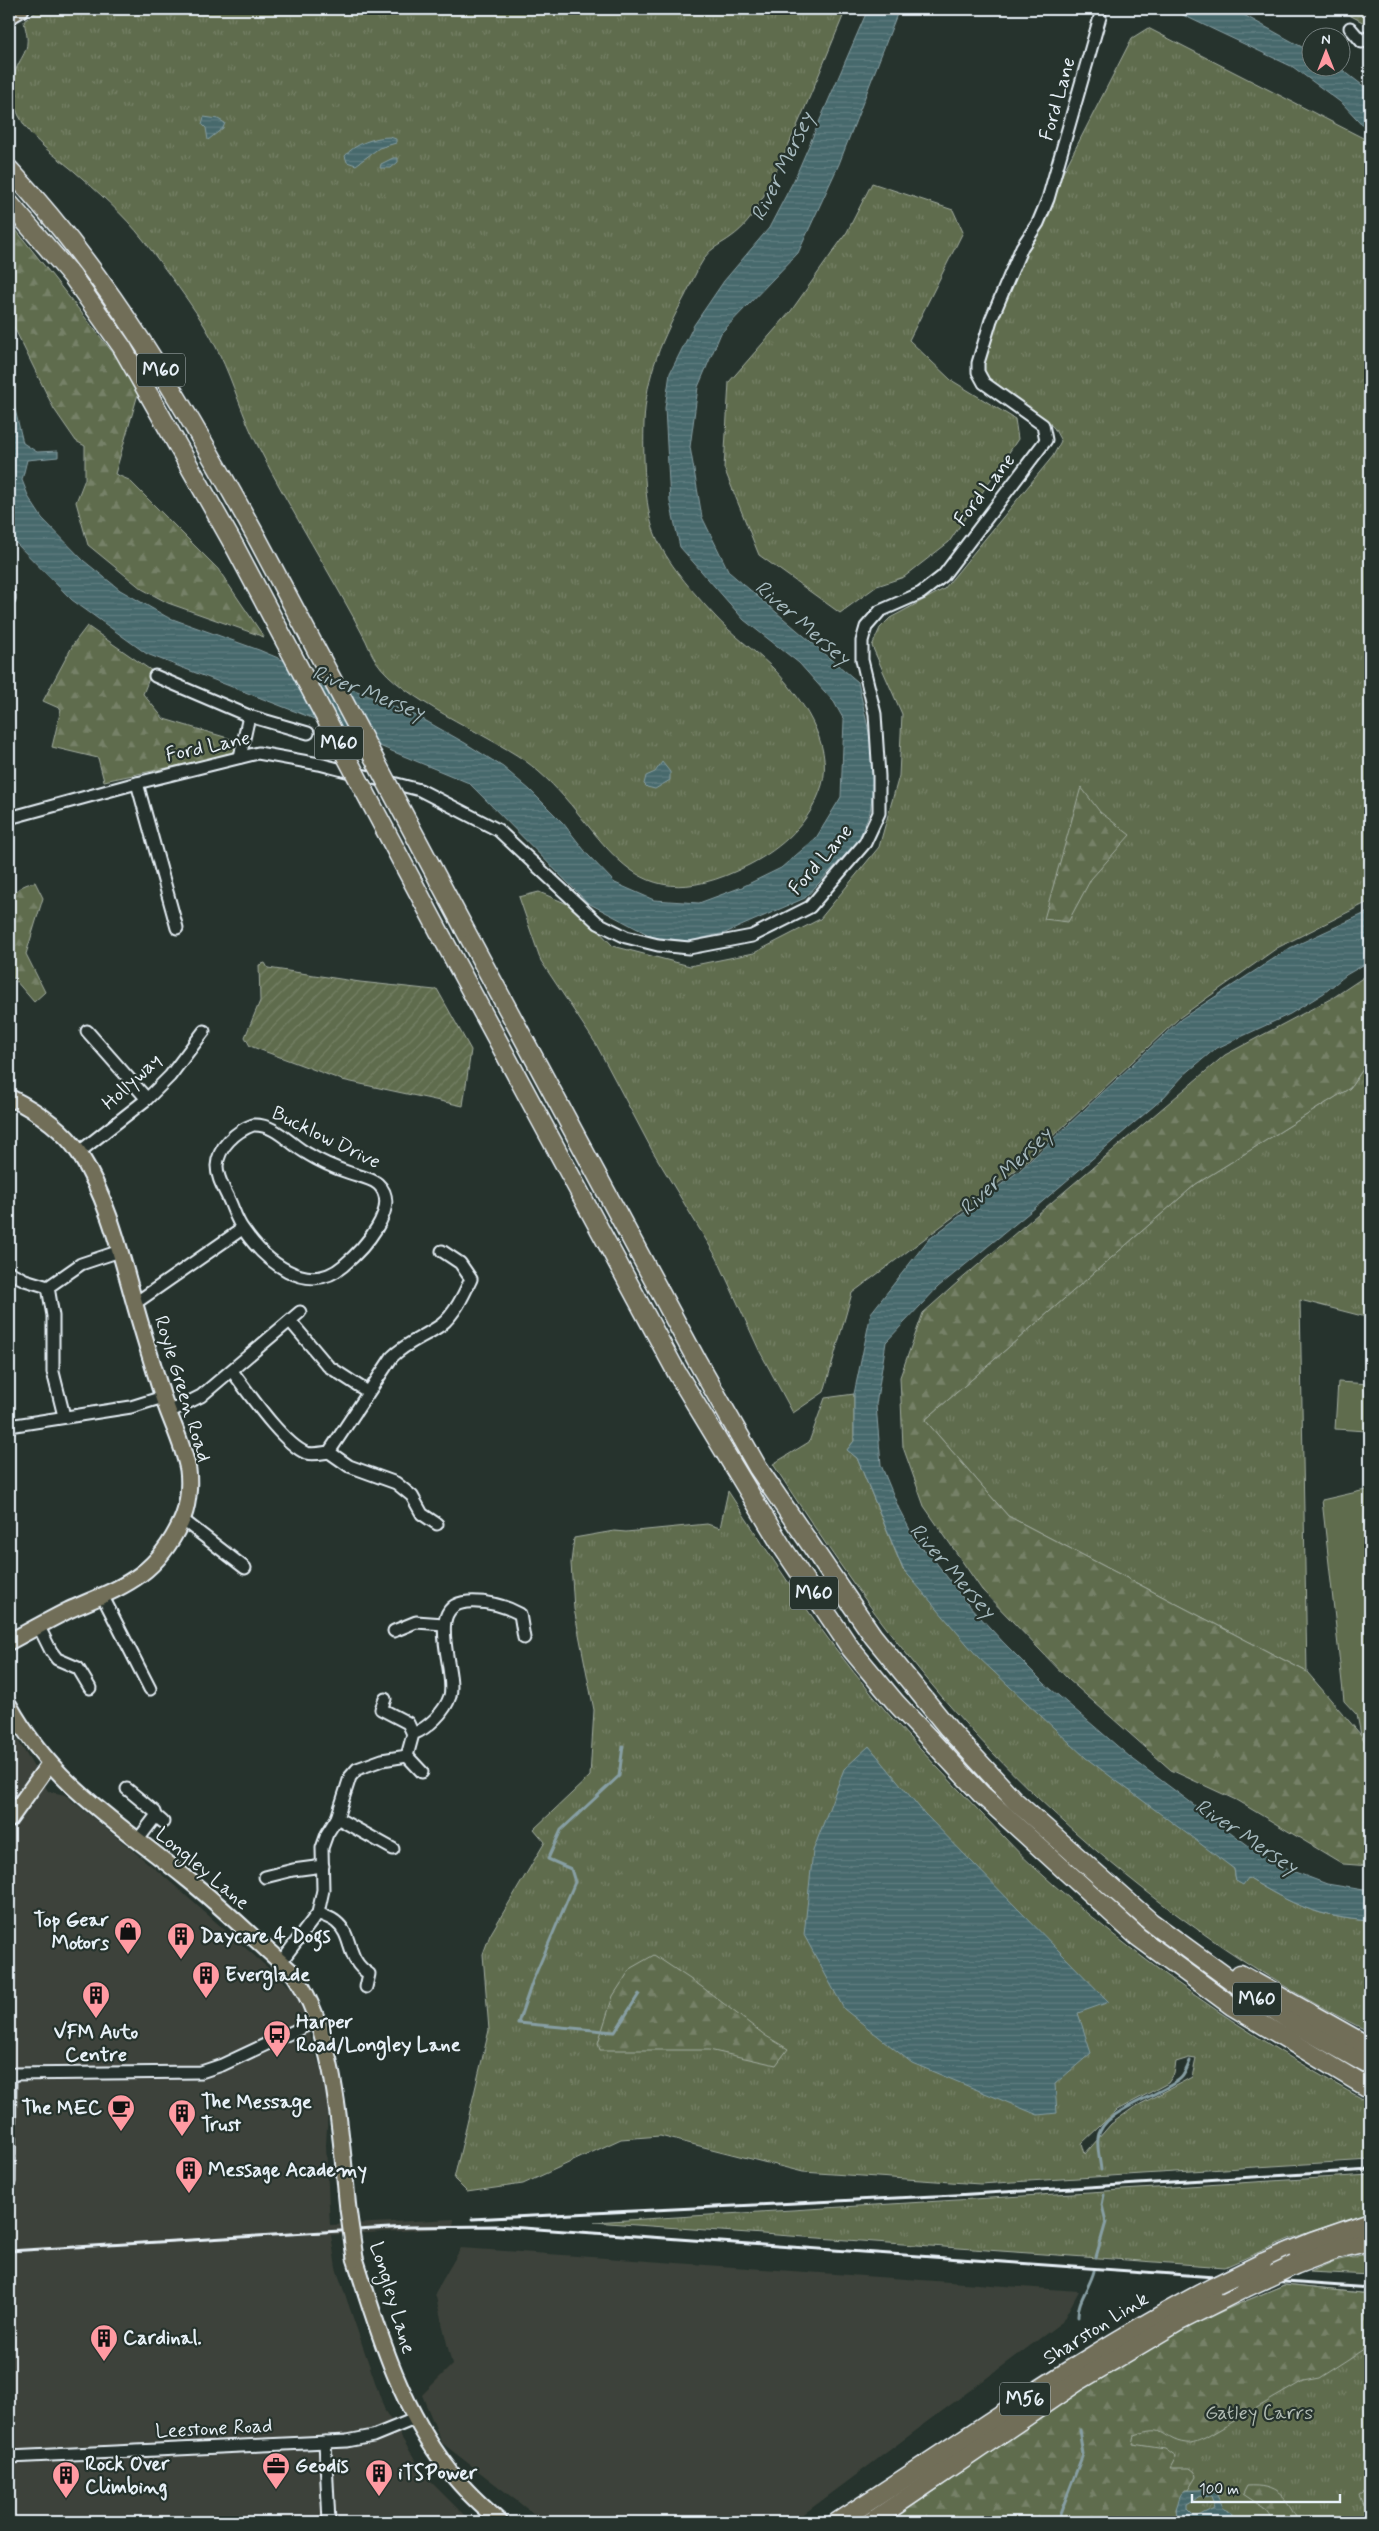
<svg xmlns="http://www.w3.org/2000/svg" width="1379" height="2531" viewBox="0 0 1379 2531" font-family="Mynerve,sans-serif">
  <style>
    .built { fill: #3c423a }
    .grass { fill: url(#grass-tufts); stroke: #a4aea2; fill-rule: evenodd }
    .forest { fill: url(#forest-firs); stroke: #a4aea2 }
    .garden { fill: url(#garden-furrows); stroke: #a4aea2 }
    .pitch { fill: #5f6c4d; stroke: #a4aea2 }
    .water { fill: url(#water-rules); stroke: #879fa4; fill-rule: evenodd }
    .lines { fill: none; stroke-linecap: round; stroke-linejoin: round }
    .stream { stroke: #879fa4; stroke-width: 3 }
    .minor-casing { stroke: #e8f1f8; stroke-width: 15 }
    .major-casing { stroke: #e8f1f8; stroke-width: 19 }
    .highway-casing { stroke: #e8f1f8; stroke-width: 21 }
    .minor { stroke: #26332d; stroke-width: 11 }
    .major { stroke: #716e59; stroke-width: 15 }
    .highway { stroke: #716e59; stroke-width: 18 }
    .rail { stroke: #e8f1f8; stroke-width: 3 }
    .major-bridge-casing { stroke: #e8f1f8; stroke-width: 19; stroke-linecap: butt }
    .highway-bridge-casing { stroke: #e8f1f8; stroke-width: 21; stroke-linecap: butt }
    .major-bridge { stroke: #716e59; stroke-width: 15 }
    .highway-bridge { stroke: #716e59; stroke-width: 18 }
    .labels { text-anchor: middle; dominant-baseline: central; stroke-width: 4.5; stroke-linejoin: round; paint-order: stroke }
    .shield { fill: #26332d; stroke: #aeb8bb; stroke-width: 1 }
    .shield-label { font-size: 19px; font-weight: bold; fill: #e8f1f8 }
    .street-label { font-size: 20px; fill: #e8f1f8; stroke: #26332d }
    .poi-label { font-size: 20px; font-weight: bold; fill: #e8f1f8; stroke: #26332d; text-anchor: start }
    .park-label { font-size: 20px; fill: #b1bcb4; stroke: #26332d }
    .water-label { font-size: 21px; font-style: italic; fill: #a7bbc0; stroke: #26332d }
  </style>
  <defs>
    <pattern id="grass-tufts" width="24" height="20" patternUnits="userSpaceOnUse" patternTransform="scale(1.25)"><rect width="24" height="20" fill="#5f6c4d"/><path d="M3 7l-1-3M5 7V3M7 7l1-3M15 17l-1-3M17 17v-4M19 17l1-3" fill="none" stroke="#768167"/></pattern>
    <pattern id="forest-firs" width="22" height="20" patternUnits="userSpaceOnUse" patternTransform="scale(1.25)"><rect width="22" height="20" fill="#5f6c4d"/><path d="M5 1l3.5 6h-7zM16 11l3.5 6h-7z" fill="#768167"/></pattern>
    <pattern id="garden-furrows" width="10" height="10" patternUnits="userSpaceOnUse" patternTransform="scale(1.25)"><rect width="10" height="10" fill="#5f6c4d"/><path d="M-1 1l2-2M0 10L10 0M9 11l2-2" fill="none" stroke="#768167"/></pattern>
    <pattern id="water-rules" width="6" height="5" patternUnits="userSpaceOnUse" patternTransform="scale(1.25)"><rect width="6" height="5" fill="#46696c"/><path d="M0 2.5h6" fill="none" stroke="#617f82"/></pattern>
  </defs>
  <rect width="100%" height="100%" fill="#26332d"/>
  <filter id="ink" filterUnits="userSpaceOnUse"><feTurbulence type="fractalNoise" baseFrequency=".02" numOctaves="2"/><feDisplacementMap in="SourceGraphic" scale="10" xChannelSelector="R" yChannelSelector="G"/><feConvolveMatrix kernelMatrix="1 2 1 2 8 2 1 2 1" color-interpolation-filters="sRGB"/></filter>
  <g filter="url(#ink)">
    <g class="built">
      <path d="M9,1725L48,1791L65,1795L159,1872L300,1996L310,2038L329,2093L326,2145L330,2225L454,2219L453,2228L331,2235L336,2268L385,2411L426,2477L471,2522H9Z"/>
      <path d="M461,2248L907,2279L1079,2291L1062,2322L793,2522H544L442,2443L422,2395L452,2365L435,2293Z"/>
    </g>
    <g class="grass">
      <path d="M40,9H846C819,74 793,141 760,203C752,217 744,228 731,237C722,244 712,247 705,257C697,269 691,284 685,296C662,339 646,374 644,423C643,451 644,508 655,534C666,562 693,592 714,615C731,634 753,649 772,667C800,695 834,744 822,785C811,822 782,848 749,865C618,932 608,820 524,760C485,733 401,699 376,661C372,655 369,648 366,641C332,575 291,512 258,446C242,416 234,383 219,353C202,316 175,283 151,250C132,223 107,200 82,178C59,157 33,144 19,116C10,97 9,82 19,63C22,57 27,50 27,43C28,36 25,28 24,21Z"/>
      <path d="M1148,28L1365,139L1370,149V901L1277,948L1179,1018L1020,1167L852,1293L824,1392L793,1413L759,1350L717,1258L652,1150L596,1044L541,961L519,897L539,892L577,908L613,946L690,966L754,953L820,919L879,847L899,776L902,714L872,646L880,628L890,618L944,589L1053,456L1061,441L1054,428L1043,418L995,388L983,374L982,358L1025,247L1132,38Z"/>
      <path d="M872,183L953,210L963,232L909,340L951,380L1015,419L1018,439L949,542L904,577L877,586L840,613L759,555L724,468L729,382L791,311L847,232Z"/>
      <path d="M1370,1059V1318L1300,1300L1307,1672L1008,1516L925,1420L1196,1184L1350,1088Z"/>
      <path d="M854,1394V1441L847,1450L857,1458L903,1570L1234,1869L1236,1881L1248,1878C1293,1905 1317,1917 1370,1921V2032C1212,1956 1057,1831 943,1698C880,1625 825,1545 773,1464L809,1442L825,1398Z"/>
      <path d="M728,1491C774,1561 819,1632 874,1697C907,1737 945,1775 981,1813C999,1831 1016,1851 1035,1868C1136,1960 1250,2038 1370,2103V2160L980,2184L803,2172L660,2136L621,2139L523,2184L467,2192L454,2179L489,2030L483,1954L490,1935L545,1842L534,1829L590,1776L594,1710L574,1609L571,1563L574,1538L614,1531L626,1532L707,1524L720,1528ZM1189,2058L1196,2059L1192,2077L1133,2108L1111,2124L1085,2154L1082,2143L1117,2110L1168,2083L1174,2074L1176,2062Z"/>
      <path d="M1370,2175V2212L1289,2239L1225,2267L594,2222Z"/>
      <path d="M1284,2285L1370,2294V2522H889L1102,2377L1217,2313Z"/>
    </g>
    <g class="forest">
      <path d="M9,221L140,387L115,474L129,480L218,569L264,637L168,603L142,589L88,545L76,502L85,479V446L76,441L54,409L9,317Z"/>
      <path d="M87,626L152,671L143,694L164,719L238,741L234,754L104,781L98,758L52,747L61,709L43,701L74,643Z"/>
      <path d="M1081,787L1100,812L1130,835L1091,879L1068,922L1044,919Z"/>
      <path d="M35,882L43,898L26,954L45,992L34,1002L9,973V903C13,890 22,885 35,882Z"/>
      <path d="M1370,973V1059L1350,1088L1196,1184L925,1420L1008,1516L1307,1672L1361,1735L1370,1750V1866L1343,1864L1236,1800L1171,1770L1069,1680L982,1590L924,1506L903,1447L900,1377L923,1313L958,1282L1225,1055L1334,997Z"/>
      <path d="M654,1955L702,1987L766,2036L788,2049L776,2065L709,2050H600L598,2043L613,1996L631,1968Z"/>
      <path d="M1370,2253V2275L1309,2272L1335,2261Z"/>
      <path d="M1284,2285L1370,2294V2345L1319,2378L1303,2381L1205,2438C1200,2440 1192,2444 1186,2443C1161,2440 1167,2423 1135,2435L1133,2444L1165,2449L1176,2457L1170,2468H1190L1195,2472L1196,2477L1188,2490H1185L1176,2509L1177,2515L1170,2522H889C982,2461 1071,2388 1170,2337C1207,2317 1245,2301 1284,2285Z"/>
      <path d="M1247,2486C1277,2484 1286,2497 1299,2522H1275L1267,2510L1243,2494Z"/>
      <path d="M1370,2488V2505H1363L1359,2495Z"/>
      <path d="M1370,2513V2522H1355L1354,2518Z"/>
    </g>
    <g class="garden">
      <path d="M1338,9H1370V26Z"/>
      <path d="M265,963L268,968L360,982L435,990L437,989L471,1050L463,1106L342,1080L250,1046L245,1037L260,1001L259,965Z"/>
    </g>
    <g class="pitch">
      <path d="M1338,1382L1370,1384L1367,1431L1335,1429Z"/>
      <path d="M1370,1489V1750L1361,1735L1357,1715L1344,1701L1322,1500Z"/>
    </g>
    <g class="water">
      <path d="M868,9H899L839,164L798,253L721,333L698,387L690,447L702,517L729,572L858,682L876,765L870,812L858,841L805,898L725,933L689,941L653,937L588,903L469,783L307,716L147,654L72,600L9,536V384L23,443L37,452L58,451V457L27,460L22,480L29,498L42,518L84,561L120,590L167,617L259,650L419,717L465,743L503,767L530,790L563,823L588,855L615,883L654,900L699,903L742,887L781,868L816,838L841,797L844,720L834,702L799,663L744,620L680,547L670,502L665,408L670,373L694,325L724,281L769,228L794,180Z"/>
      <path d="M1170,9H1233L1311,52L1312,68H1340L1370,91V133L1343,104L1293,67Z"/>
      <path d="M204,117L218,119L225,123L223,128L208,140L206,128L202,124Z"/>
      <path d="M390,137L396,139V143L379,148L356,165L347,162L345,156C354,144 375,137 390,137Z"/>
      <path d="M393,158H398V162L391,168H380L381,164Z"/>
      <path d="M662,762L670,772V780L655,789L647,787L644,784L646,776L655,772Z"/>
      <path d="M1370,911V961L1346,975L1324,993L1290,1014L1215,1049L1184,1075L1162,1099L1036,1207L938,1287L886,1342L876,1405L881,1465L899,1509L919,1547L928,1552L966,1602L1003,1642L1045,1684L1130,1757L1249,1846L1287,1869L1327,1884L1370,1891V1921C1318,1917 1293,1905 1248,1878L1243,1885L1236,1881L1234,1869L1086,1758L978,1657L903,1569L857,1458L847,1450L854,1441V1394L871,1313L928,1240L1019,1171L1181,1019L1290,948Z"/>
      <path d="M869,1746L924,1813L1109,2002L1078,2013L1091,2053L1055,2084L1057,2113L1038,2115L912,2063L844,2009L804,1935L813,1851L844,1769Z"/>
      <path d="M1207,2488L1214,2491L1222,2508L1232,2513L1236,2522H1170L1177,2515C1176,2510 1176,2508 1178,2503C1182,2483 1191,2494 1207,2488ZM1200,2496L1210,2497L1214,2508L1198,2516H1194L1187,2509V2504Z"/>
    </g>
    <g class="lines">
      <g class="stream">
        <path d="M623,1746L619,1776L561,1830L548,1859L571,1869L575,1882L533,1980L518,2023L615,2032L639,1994"/>
        <path d="M1101,2170C1100,2160 1097,2149 1098,2139C1099,2110 1164,2095 1181,2078C1185,2074 1188,2066 1190,2061"/>
        <path d="M1096,2257L1106,2222L1102,2205L1104,2195"/>
        <path d="M1078,2317C1077,2301 1090,2287 1094,2271"/>
        <path d="M1057,2522L1083,2454L1079,2430"/>
      </g>
      <g class="minor-casing">
        <g id="minor">
          <path d="M1350,28L1362,42L1370,36"/>
          <path d="M9,595V600"/>
          <path d="M155,676L249,716L308,733"/>
          <path d="M240,757L249,716"/>
          <path d="M137,783L177,928"/>
          <path d="M9,818L137,783L258,753L319,764L420,790L498,830L598,923L626,937L658,945L689,948L752,936L810,907L865,843L879,813V776L875,714L862,660V641L866,627L880,611L921,593L943,576L1046,440L1043,425L984,383L978,372V363L991,320L1022,247L1038,223L1048,199L1100,17"/>
          <path d="M87,1031L147,1099"/>
          <path d="M253,1125C276,1124 289,1144 308,1154C321,1162 335,1168 350,1173C359,1176 371,1178 378,1184C403,1207 361,1251 343,1266C307,1297 264,1260 243,1229C237,1221 234,1211 230,1202C225,1190 217,1179 217,1166C218,1147 236,1131 253,1125Z"/>
          <path d="M78,1153L147,1099L170,1076L204,1031"/>
          <path d="M9,1272L25,1280L48,1287L81,1264L120,1251"/>
          <path d="M48,1287L53,1316V1372L64,1416"/>
          <path d="M134,1304L242,1229"/>
          <path d="M290,1321L328,1366L368,1392"/>
          <path d="M232,1371C248,1392 282,1443 306,1453C313,1455 322,1453 329,1452L392,1357C407,1342 424,1337 441,1325C455,1314 464,1294 471,1279L460,1263L442,1251"/>
          <path d="M169,1412L201,1396L300,1312"/>
          <path d="M9,1426L131,1407L163,1397"/>
          <path d="M329,1452L349,1466L396,1483L412,1496L422,1514L437,1524"/>
          <path d="M183,1520L245,1568"/>
          <path d="M103,1597L150,1689"/>
          <path d="M38,1625L51,1651L57,1659L78,1668L90,1688"/>
          <path d="M394,1631L416,1622L444,1624"/>
          <path d="M385,1699L381,1709L408,1723L413,1734"/>
          <path d="M407,1756L422,1772"/>
          <path d="M127,1789L155,1812L156,1816"/>
          <path d="M337,1818L393,1849"/>
          <path d="M137,1841L156,1816L163,1822"/>
          <path d="M265,1877L293,1870L323,1866"/>
          <path d="M318,1913C324,1916 332,1918 336,1922C354,1936 345,1959 369,1974L366,1987"/>
          <path d="M280,1963L318,1913L323,1890L322,1848L327,1834L337,1818L350,1777L357,1769L382,1760L407,1756L413,1734C428,1728 445,1712 450,1696C457,1670 423,1605 468,1602C486,1601 505,1606 520,1614L524,1638"/>
          <path d="M9,2074L201,2072L222,2065L316,2021"/>
          <path d="M9,2182L10,2075"/>
          <path d="M325,2442L329,2522"/>
          <path d="M9,2457L347,2441L373,2436L417,2418"/>
        </g>
      </g>
      <g class="major-casing">
        <g id="major">
          <path d="M9,16L21,9"/>
          <path d="M9,1097C35,1110 62,1127 79,1153C107,1197 120,1251 134,1301C142,1330 151,1359 160,1388C168,1416 183,1442 188,1470C190,1486 188,1508 181,1522C155,1578 121,1587 69,1610C49,1620 29,1631 9,1642"/>
          <path d="M9,1705C53,1785 118,1823 186,1878C224,1908 258,1943 294,1974C337,2037 340,2134 348,2209"/>
          <path d="M9,1820L49,1764"/>
          <path d="M355,2258C378,2331 401,2409 449,2470C464,2490 482,2506 500,2522"/>
        </g>
      </g>
      <g class="highway-casing">
        <g id="highway">
          <path d="M9,169C111,278 185,407 257,538"/>
          <path d="M9,203L72,276L122,347L235,547"/>
          <path d="M464,928L696,1359L758,1468L873,1636L948,1728L1015,1801L1151,1922L1246,1991L1295,2024L1370,2066"/>
          <path d="M443,939L677,1373L781,1545L851,1649L896,1703L981,1794L1138,1937L1232,2006L1370,2089"/>
          <path d="M1240,1974L1370,2047"/>
          <path d="M1262,2263L1312,2242L1370,2222"/>
          <path d="M1295,2265L1337,2249L1370,2241"/>
          <path d="M837,2522C963,2442 1084,2353 1217,2285"/>
          <path d="M871,2522L1077,2382L1178,2322L1245,2288"/>
        </g>
      </g>
      <use href="#minor" class="minor"/>
      <use href="#major" class="major"/>
      <use href="#highway" class="highway"/>
      <g class="rail">
        <path d="M472,2219L955,2195L1370,2170"/>
        <path d="M9,2251L407,2227L496,2226L1370,2288"/>
      </g>
      <g class="major-bridge-casing">
        <path id="major-bridge" d="M348,2209L355,2258"/>
      </g>
      <g class="highway-bridge-casing">
        <g id="highway-bridge">
          <path d="M257,538L464,928"/>
          <path d="M235,547L443,939"/>
          <path d="M1217,2285L1262,2263"/>
          <path d="M1245,2288L1295,2265"/>
        </g>
      </g>
      <use href="#major-bridge" class="major-bridge"/>
      <use href="#highway-bridge" class="highway-bridge"/>
    </g>
  </g>
  <defs>
    <g id="shop-pin" transform="scale(1.4375)"><path d="M0 17L-7.5 6A9.5 9.5 0 1 1 7.5 6Z" fill="#ff9aa2" stroke="#26332d"/><path d="M-5-2.5h2.3a2.7 3.5 0 0 1 5.4 0H5L5.5 6h-11ZM-1.5-2.5h3a1.5 2.3 0 0 0-3 0Z" fill="#111"/></g>
    <g id="building-pin" transform="scale(1.4375)"><path d="M0 17L-7.5 6A9.5 9.5 0 1 1 7.5 6Z" fill="#ff9aa2" stroke="#26332d"/><path d="M-4-6H4V6H1V3H-1V6H-4ZM-2.5-4.3h1.7v1.8h-1.7ZM.8-4.3h1.7v1.8H.8ZM-2.5-1h1.7V.8h-1.7ZM.8-1h1.7V.8H.8Z" fill="#111"/></g>
    <g id="bus-pin" transform="scale(1.4375)"><path d="M0 17L-7.5 6A9.5 9.5 0 1 1 7.5 6Z" fill="#ff9aa2" stroke="#26332d"/><path d="M-5-6H5V4H4V6H2V4H-2V6H-4V4H-5ZM-3.5-4V0h7V-4ZM-3.5 1.2v1.5H-2V1.2ZM2 1.2v1.5H3.5V1.2Z" fill="#111"/></g>
    <g id="cafe-pin" transform="scale(1.4375)"><path d="M0 17L-7.5 6A9.5 9.5 0 1 1 7.5 6Z" fill="#ff9aa2" stroke="#26332d"/><path d="M-5.5-4.5H6V0H3Q3 3.5 0 3.5H-2.5Q-5.5 3.5-5.5 0ZM3-3.2v2h1.7v-2ZM-6 4.5H4V6H-6Z" fill="#111"/></g>
    <g id="office-pin" transform="scale(1.4375)"><path d="M0 17L-7.5 6A9.5 9.5 0 1 1 7.5 6Z" fill="#ff9aa2" stroke="#26332d"/><path d="M-6-3h4V-5.5h4V-3h4V5H-6ZM-1-4.5V-3h2v-1.5ZM-6 0V1H6V0Z" fill="#111"/></g>
  </defs>
  <g fill-rule="evenodd">
    <use href="#shop-pin" x="128" y="1931"/>
    <use href="#building-pin" x="181" y="1936"/>
    <use href="#building-pin" x="206" y="1975"/>
    <use href="#building-pin" x="96" y="1995"/>
    <use href="#bus-pin" x="277" y="2034"/>
    <use href="#cafe-pin" x="121" y="2108"/>
    <use href="#building-pin" x="182" y="2113"/>
    <use href="#building-pin" x="189" y="2170"/>
    <use href="#building-pin" x="104" y="2338"/>
    <use href="#office-pin" x="276" y="2466"/>
    <use href="#building-pin" x="379" y="2473"/>
    <use href="#building-pin" x="66" y="2475"/>
  </g>
  <g class="labels">
    <g class="shield">
      <rect x="137" y="353.5" width="48" height="33" rx="4"/>
      <rect x="315" y="726.5" width="48" height="33" rx="4"/>
      <rect x="790" y="1576.5" width="48" height="33" rx="4"/>
      <rect x="1233" y="1982.5" width="48" height="33" rx="4"/>
      <rect x="1000" y="2382.5" width="50" height="33" rx="4"/>
    </g>
    <g class="shield-label">
      <text x="161" y="370">M60</text>
      <text x="339" y="743">M60</text>
      <text x="814" y="1593">M60</text>
      <text x="1257" y="1999">M60</text>
      <text x="1025" y="2399">M56</text>
    </g>
    <g class="street-label">
      <text transform="translate(1058 99) rotate(-74)">Ford Lane</text>
      <text transform="translate(985 490) rotate(-52)">Ford Lane</text>
      <text transform="translate(208 747) rotate(-12)">Ford Lane</text>
      <text transform="translate(821 860) rotate(-49)">Ford Lane</text>
      <text transform="translate(132 1082) rotate(-43)">Hollyway</text>
      <text transform="translate(326 1138) rotate(26)">Bucklow Drive</text>
      <text transform="translate(182 1389) rotate(73)">Royle Green Road</text>
      <text transform="translate(202 1869) rotate(40)">Longley Lane</text>
      <text transform="translate(392 2298) rotate(73)">Longley Lane</text>
      <text transform="translate(1096 2329) rotate(-32)">Sharston Link</text>
      <text transform="translate(214 2429) rotate(-3)">Leestone Road</text>
    </g>
    <g class="poi-label">
      <text x="109" y="1920" text-anchor="end">Top Gear<tspan x="109" dy="23">Motors</tspan></text>
      <text x="200" y="1936">Daycare 4 Dogs</text>
      <text x="225" y="1975">Everglade</text>
      <text x="296" y="2022">Harper<tspan x="296" dy="23">Road/Longley Lane</tspan></text>
      <text x="96" y="2032" text-anchor="middle">VFM Auto<tspan x="96" dy="23">Centre</tspan></text>
      <text x="201" y="2102">The Message<tspan x="201" dy="23">Trust</tspan></text>
      <text x="102" y="2108" text-anchor="end">The MEC</text>
      <text x="208" y="2170">Message Academy</text>
      <text x="123" y="2338">Cardinal.</text>
      <text x="85" y="2464">Rock Over<tspan x="85" dy="23">Climbing</tspan></text>
      <text x="295" y="2466">Geodis</text>
      <text x="398" y="2473">iTSPower</text>
    </g>
    <g class="park-label">
      <text x="1259" y="2413">Gatley Carrs</text>
    </g>
    <g class="water-label">
      <text transform="translate(783 167) rotate(-64)">River Mersey</text>
      <text transform="translate(802 623) rotate(41)">River Mersey</text>
      <text transform="translate(368 693) rotate(21)">River Mersey</text>
      <text transform="translate(1006 1172) rotate(-43)">River Mersey</text>
      <text transform="translate(952 1571) rotate(49)">River Mersey</text>
      <text transform="translate(1246 1837) rotate(34)">River Mersey</text>
    </g>
  </g>
  <rect width="1379" height="2531" fill="none" stroke="#26332d" stroke-width="30"/>
  <rect x="15" y="15" width="1349" height="2501" fill="none" stroke="#e8f1f8" stroke-width="2" filter="url(#ink)"/>
  <g transform="translate(1326 52)"><circle r="24" fill="#26332d" stroke="#747f7e"/>
  <path d="M0-4L9 19L0 12L-9 19Z" fill="#ff9aa2"/>
  <text y="-8" font-size="14" font-weight="bold" text-anchor="middle" fill="#e8f1f8">N</text>
  </g>
  <path d="M1192 2494v8h148v-8" fill="none" stroke="#e8f1f8" stroke-width="2.5"/>
  <text x="1199" y="2494" font-size="15" fill="#e8f1f8" stroke="#26332d" stroke-width="4" paint-order="stroke">100 m</text>
</svg>
